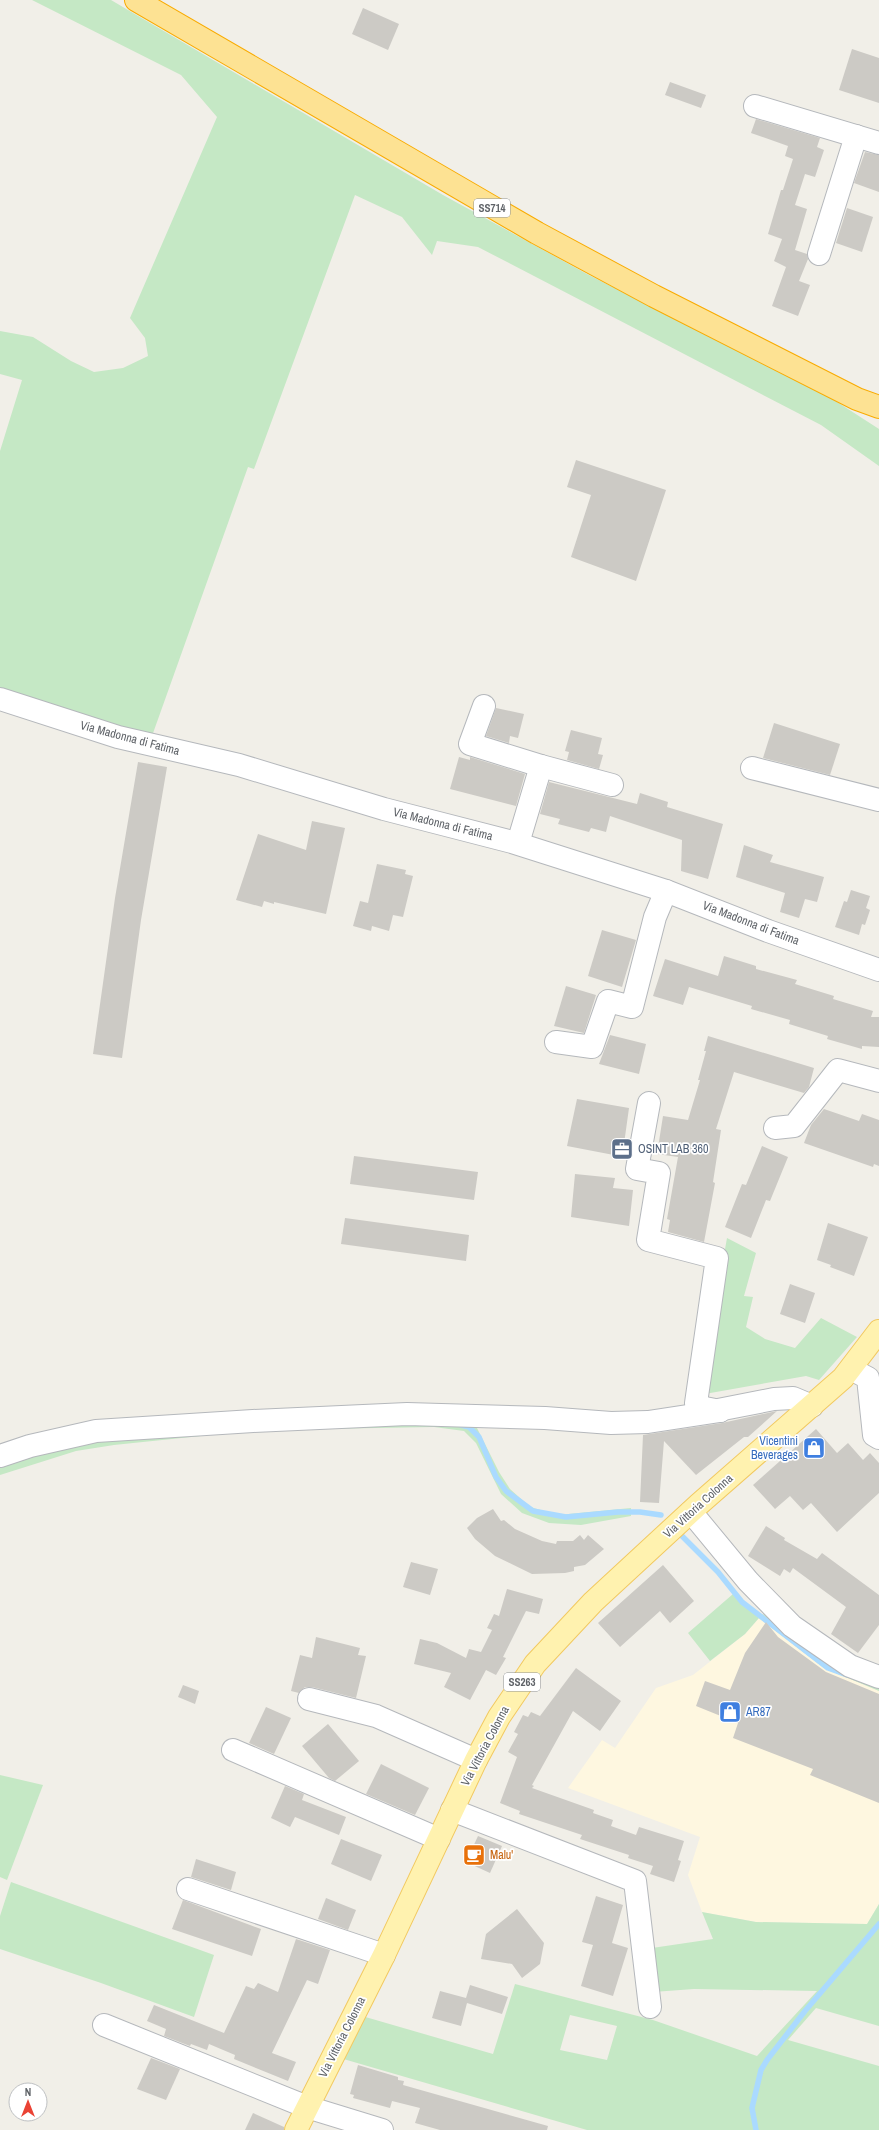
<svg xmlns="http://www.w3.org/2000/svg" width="879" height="2130" viewBox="0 0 879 2130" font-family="'Archivo Narrow',sans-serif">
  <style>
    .commercial { fill: #fef7e0 }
    .green { fill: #c5e8c5; fill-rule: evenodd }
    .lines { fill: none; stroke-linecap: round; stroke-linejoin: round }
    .stream { stroke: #aadaff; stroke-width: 5.5 }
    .building { fill: #cccac5 }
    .minor-casing { stroke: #b5b8bc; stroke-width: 24 }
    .major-casing { stroke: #f2c960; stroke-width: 24 }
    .highway-casing { stroke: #f9ab00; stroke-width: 24 }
    .minor { stroke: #fff; stroke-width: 22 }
    .major { stroke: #fff2af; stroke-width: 22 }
    .highway { stroke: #fde293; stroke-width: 22 }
    .labels { text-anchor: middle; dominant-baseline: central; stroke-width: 3.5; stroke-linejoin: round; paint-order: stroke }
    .shield { fill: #fff; stroke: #8f9295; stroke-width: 1 }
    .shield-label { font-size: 11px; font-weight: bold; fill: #5f6368 }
    .street-label { font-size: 12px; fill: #5f6368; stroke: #fff }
    .service-label { font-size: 12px; fill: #4e5e75; stroke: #fff; text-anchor: start }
    .shop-label { font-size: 12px; fill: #366cbe; stroke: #fff; text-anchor: end }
    .food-label { font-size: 12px; fill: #c56008; stroke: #fff; text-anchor: start }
  </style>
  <rect width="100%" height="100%" fill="#f1efe8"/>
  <path class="commercial" d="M759,1618L824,1668L879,1691V1904L867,1924L756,1922L702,1912L688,1875L700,1837L568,1788L602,1740L615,1748L656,1688L693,1675L745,1634Z"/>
  <g class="green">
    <path d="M32,0H111L443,195L587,274L834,400L879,429V466L821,425L478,247L437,241L432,255L402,217L355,195L254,469L248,467L152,736L0,691V451L22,380L0,374V331L33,337L71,361L94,372L123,368L148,356L145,338L130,318L217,117L181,75Z"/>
    <path d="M727,1238L756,1253L744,1296L753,1297L746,1327L765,1339L795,1348L821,1318L857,1337L819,1380L806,1376L699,1395Z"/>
    <path d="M473,1420L499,1472L510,1489L530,1507L558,1515L631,1508V1516L581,1525L549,1523L522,1513L501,1494L476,1443L464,1431L434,1427L259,1430L114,1445L76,1451L0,1475V1461L78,1439Z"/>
    <path d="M733,1594L759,1618L763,1614L828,1664L879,1683V1691L824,1668L759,1618L745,1634L710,1661L688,1633Z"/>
    <path d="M0,1775L43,1785L7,1880L0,1877Z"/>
    <path d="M11,1882L214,1955L194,2017L101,1983L0,1949V1916Z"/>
    <path d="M879,1904V2026L816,2008L788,2040L879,2066V2130H587L340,2058L362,2016L493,2054L515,1984L653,2020L757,2056L817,1991L694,1989L653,1992L652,1948L713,1939L702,1912L756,1922L867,1924ZM570,2015L617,2026L607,2060L560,2050Z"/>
  </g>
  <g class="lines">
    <g class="stream">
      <path d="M461,1425L469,1427L479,1437L496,1477L506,1491L533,1511L566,1517L618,1512H640L661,1515"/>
      <path d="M682,1536L718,1572L742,1602L828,1668L847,1675"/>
      <path d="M756,2130L752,2108L761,2070L767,2060L805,2011L879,1924"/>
    </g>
  </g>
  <g class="building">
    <path d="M363,8L399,24L388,50L352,34Z"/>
    <path d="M852,49L879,58V103L839,90Z"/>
    <path d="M670,82L706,95L701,108L665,95Z"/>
    <path d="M756,119L820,138L817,147L824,150L815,177L805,174L795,205L807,209L795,250L807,254L808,259L799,281L810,285L798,316L772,306L786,267L774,261L782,239L768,234L781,190H783L793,159L785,156L788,146L751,133Z"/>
    <path d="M865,152L879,155V192L854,183Z"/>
    <path d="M847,208L873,217L862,252L836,243Z"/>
    <path d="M576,460L666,490L636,581L571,557L591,495L567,487Z"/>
    <path d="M496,708L524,714L518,738L510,736L509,743L486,736Z"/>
    <path d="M774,723L840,744L830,775L763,758Z"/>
    <path d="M571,730L602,738L598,754L603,755L599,769L567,760L569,752L565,751Z"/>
    <path d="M459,757L470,760V757L525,774L516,806L450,789Z"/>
    <path d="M138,762L167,767L141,920L122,1058L93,1054L115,898Z"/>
    <path d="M549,782L637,804L640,793L668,802L667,807L723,824L708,879L681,871L682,840L610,816L606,832L591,828L589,832L558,824L560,819L540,814Z"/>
    <path d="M312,821L345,828L326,914L274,902V904L264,901L262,907L236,900L258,834L306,850Z"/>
    <path d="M744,845L773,855L770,862L824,877L817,902L805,899L799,918L780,912L785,893L736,877Z"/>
    <path d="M377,864L406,870L405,874L413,876L403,917L393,915L389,931L372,926L371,931L353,926L360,901L368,903Z"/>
    <path d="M851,890L870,896L866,908L870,910L865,925L862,924L859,935L835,927L844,901L847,902Z"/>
    <path d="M602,930L636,940L622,987L588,976Z"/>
    <path d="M724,956L756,966V969L797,980L795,984L834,996L833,999L873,1011L871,1017H879V1047L862,1046V1049L827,1039L828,1036L789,1024L790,1020L751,1009L752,1006L689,987L683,1005L653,996L665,959L718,976Z"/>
    <path d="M566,986L596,995L584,1033L554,1026Z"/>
    <path d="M610,1035L646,1044L639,1074L599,1064Z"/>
    <path d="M708,1036L814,1068L809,1087L804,1093L734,1072L716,1129L721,1130L713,1182L715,1183L704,1242L668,1232L670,1220L667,1219L678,1157L657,1154L663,1116L688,1120L700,1080H698L706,1051H704Z"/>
    <path d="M577,1099L629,1108L624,1144L622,1143L619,1156L567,1146Z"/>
    <path d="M824,1109L859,1121L862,1114L879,1120V1166L874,1164L873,1167L804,1143L811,1125Z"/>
    <path d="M762,1146L788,1157L770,1201L766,1200L751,1238L725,1227L742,1184L746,1185Z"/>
    <path d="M354,1156L478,1172L474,1200L350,1184Z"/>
    <path d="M575,1174L615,1178L613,1188L633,1190L629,1226L571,1217Z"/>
    <path d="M345,1218L469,1235L466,1261L341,1244Z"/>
    <path d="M828,1223L868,1237L854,1276L830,1267L831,1265L817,1260Z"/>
    <path d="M790,1284L815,1293L805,1323L780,1314Z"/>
    <path d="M777,1411L748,1437H744L696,1475L664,1441L659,1503L640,1502L643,1435L722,1423Z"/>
    <path d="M816,1429L837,1453L848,1443L863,1460L870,1453L879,1463V1493L837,1532L811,1503L803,1510L790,1496L775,1509L753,1485Z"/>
    <path d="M493,1509L501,1521L504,1520L515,1529L542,1541L556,1544L557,1541H573L580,1535L584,1540L588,1535L604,1549L585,1565L574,1567V1571L565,1573L532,1574L495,1556L475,1539L467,1528L477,1518Z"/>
    <path d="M766,1526L785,1538L784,1540L817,1559L822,1553L879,1595V1625L858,1653L831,1634L846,1607L793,1568L790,1573L784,1569L780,1576L748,1556Z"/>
    <path d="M411,1562L438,1569L430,1595L403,1587Z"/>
    <path d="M663,1565L694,1601L670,1623L660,1611L620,1647L598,1623Z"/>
    <path d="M507,1589L543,1599L539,1614L526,1611L503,1657L506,1658L496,1675L486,1670L470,1700L444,1687L451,1673L414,1664L420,1639L437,1643L466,1658L469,1649L481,1652L492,1630L487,1628L494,1614L499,1616Z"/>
    <path d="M766,1622L778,1637L826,1672L879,1694V1803L810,1775L813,1769L733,1738L738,1723L696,1706L705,1681L730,1690L745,1653Z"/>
    <path d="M316,1637L360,1648L358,1655L366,1656L356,1698L312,1687H305L299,1693L291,1691L300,1655L312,1658Z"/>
    <path d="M576,1668L621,1701L600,1731L573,1711L532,1785L534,1786L532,1788L594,1810L593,1813L613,1820L611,1826L636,1835L639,1827L684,1841L678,1860L681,1861L674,1882L650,1874L653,1866L628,1858L629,1855L580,1839L582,1835L519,1814L520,1811L500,1803L517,1757L508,1752L518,1734L514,1732L523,1715L528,1717L531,1712L540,1716Z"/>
    <path d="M183,1685L199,1691L195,1704L178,1697Z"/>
    <path d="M266,1707L291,1718L274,1754L249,1743Z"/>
    <path d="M328,1724L359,1761L335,1781L329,1778L302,1746Z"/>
    <path d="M381,1764L429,1788L415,1815L366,1794Z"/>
    <path d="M285,1786L304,1794L302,1800L346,1817L339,1835L295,1817L290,1827L271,1818Z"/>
    <path d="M478,1836L502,1846L490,1873L466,1862Z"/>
    <path d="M341,1839L382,1855L371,1881L331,1864Z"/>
    <path d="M196,1859L236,1872L231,1890L191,1877Z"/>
    <path d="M596,1896L623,1905L612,1943L628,1948L613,1996L581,1986L593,1945L582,1942Z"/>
    <path d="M326,1898L356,1910L348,1930L318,1919Z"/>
    <path d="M183,1900L261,1929L252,1956L172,1929Z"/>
    <path d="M517,1909L544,1943L540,1964L522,1978L512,1964L481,1959L486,1934Z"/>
    <path d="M296,1939L330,1950L318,1984L307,1980L272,2053L296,2062L288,2081L234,2059L235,2055L209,2044L207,2050L191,2044L190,2046L164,2036L166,2029L147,2021L154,2005L224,2033L246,1986L254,1989L258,1983L278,1992Z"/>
    <path d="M470,1985L508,1997L502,2014L467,2003L461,2026L432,2018L440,1991L466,1998Z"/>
    <path d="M151,2058L180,2069L166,2100L137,2089Z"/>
    <path d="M358,2065L398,2077V2080L404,2081L403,2085L548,2126L547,2130H440L415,2123L420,2108L392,2101L390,2108L353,2098L354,2095L350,2094Z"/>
    <path d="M253,2113L284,2127V2130H245Z"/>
  </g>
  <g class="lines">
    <g class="minor-casing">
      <g id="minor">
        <path d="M755,106L879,143"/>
        <path d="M819,254L856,136"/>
        <path d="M0,699L118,737L239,765L384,809L512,842L666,891L768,931L879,970"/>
        <path d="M484,706L470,744L541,766L612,785"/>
        <path d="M752,768L879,800"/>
        <path d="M518,843L541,766"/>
        <path d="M556,1042L592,1047L608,1001L632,1007L655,917L666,891"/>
        <path d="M649,1103L637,1169L659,1173L648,1240L717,1258L696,1403L705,1408L720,1411"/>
        <path d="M775,1128L794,1126L838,1070L879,1081"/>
        <path d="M851,1369L868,1378L874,1435L879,1438"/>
        <path d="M718,1410L774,1399L793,1398L812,1406"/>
        <path d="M0,1456L30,1446L96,1431L253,1421L407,1414L545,1418L611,1423L648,1422L720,1411"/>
        <path d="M691,1512L748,1581L792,1626L850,1666L879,1677"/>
        <path d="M309,1699L376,1716L476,1760"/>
        <path d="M233,1750L439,1839"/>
        <path d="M452,1810L635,1881L650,2007"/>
        <path d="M188,1889L384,1955"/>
        <path d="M104,2025L307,2107L382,2130"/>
      </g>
    </g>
    <g class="major-casing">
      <path id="major" d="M296,2130L384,1955L476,1760L499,1717L535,1664L593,1602L698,1505L843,1378L879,1331"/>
    </g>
    <g class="highway-casing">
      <path id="highway" d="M136,0L537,233L654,296L857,399L879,407"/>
    </g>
    <use href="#minor" class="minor"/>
    <use href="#major" class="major"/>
    <use href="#highway" class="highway"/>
  </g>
  <defs>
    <g id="office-square" transform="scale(1.15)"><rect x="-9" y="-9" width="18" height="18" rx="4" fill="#5c6f8a" stroke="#fff"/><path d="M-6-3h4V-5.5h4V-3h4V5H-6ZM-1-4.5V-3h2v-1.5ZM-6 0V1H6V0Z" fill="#fff"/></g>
    <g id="shop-square" transform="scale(1.15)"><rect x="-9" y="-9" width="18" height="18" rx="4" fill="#3f7fe0" stroke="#fff"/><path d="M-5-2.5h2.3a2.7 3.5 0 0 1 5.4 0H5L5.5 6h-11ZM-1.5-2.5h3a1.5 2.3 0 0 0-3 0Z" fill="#fff"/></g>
    <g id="cafe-square" transform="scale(1.15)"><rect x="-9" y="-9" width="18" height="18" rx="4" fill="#e8710a" stroke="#fff"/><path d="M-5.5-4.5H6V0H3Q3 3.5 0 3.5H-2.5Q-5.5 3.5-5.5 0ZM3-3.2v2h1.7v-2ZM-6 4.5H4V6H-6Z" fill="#fff"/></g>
  </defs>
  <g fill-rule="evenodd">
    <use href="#office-square" x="622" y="1149"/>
    <use href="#shop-square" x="814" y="1448"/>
    <use href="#shop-square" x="730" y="1712"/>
    <use href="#cafe-square" x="474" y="1855"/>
  </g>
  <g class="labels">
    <g class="shield">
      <rect x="474" y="199" width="36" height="18" rx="3"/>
      <rect x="504" y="1673" width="36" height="18" rx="3"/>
    </g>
    <g class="shield-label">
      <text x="492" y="208">SS714</text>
      <text x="522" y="1682">SS263</text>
    </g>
    <g class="street-label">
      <text transform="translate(130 738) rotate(15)">Via Madonna di Fatima</text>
      <text transform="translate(443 824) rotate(14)">Via Madonna di Fatima</text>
      <text transform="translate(751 923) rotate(21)">Via Madonna di Fatima</text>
      <text transform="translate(698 1506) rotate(-42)">Via Vittoria Colonna</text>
      <text transform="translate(485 1746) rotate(-62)">Via Vittoria Colonna</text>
      <text transform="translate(342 2037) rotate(-63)">Via Vittoria Colonna</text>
    </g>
    <g class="service-label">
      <text x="638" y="1149">OSINT LAB 360</text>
    </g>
    <g class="shop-label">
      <text x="798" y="1441">Vicentini<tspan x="798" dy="14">Beverages</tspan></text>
      <text x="746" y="1712" text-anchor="start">AR87</text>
    </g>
    <g class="food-label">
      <text x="490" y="1855">Malu'</text>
    </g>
  </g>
  <g transform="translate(28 2102)"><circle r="19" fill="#ffffff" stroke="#bfc1c3"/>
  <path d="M0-3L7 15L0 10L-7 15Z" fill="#ea4335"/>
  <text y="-6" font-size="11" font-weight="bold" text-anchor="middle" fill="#5f6368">N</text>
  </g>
</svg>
